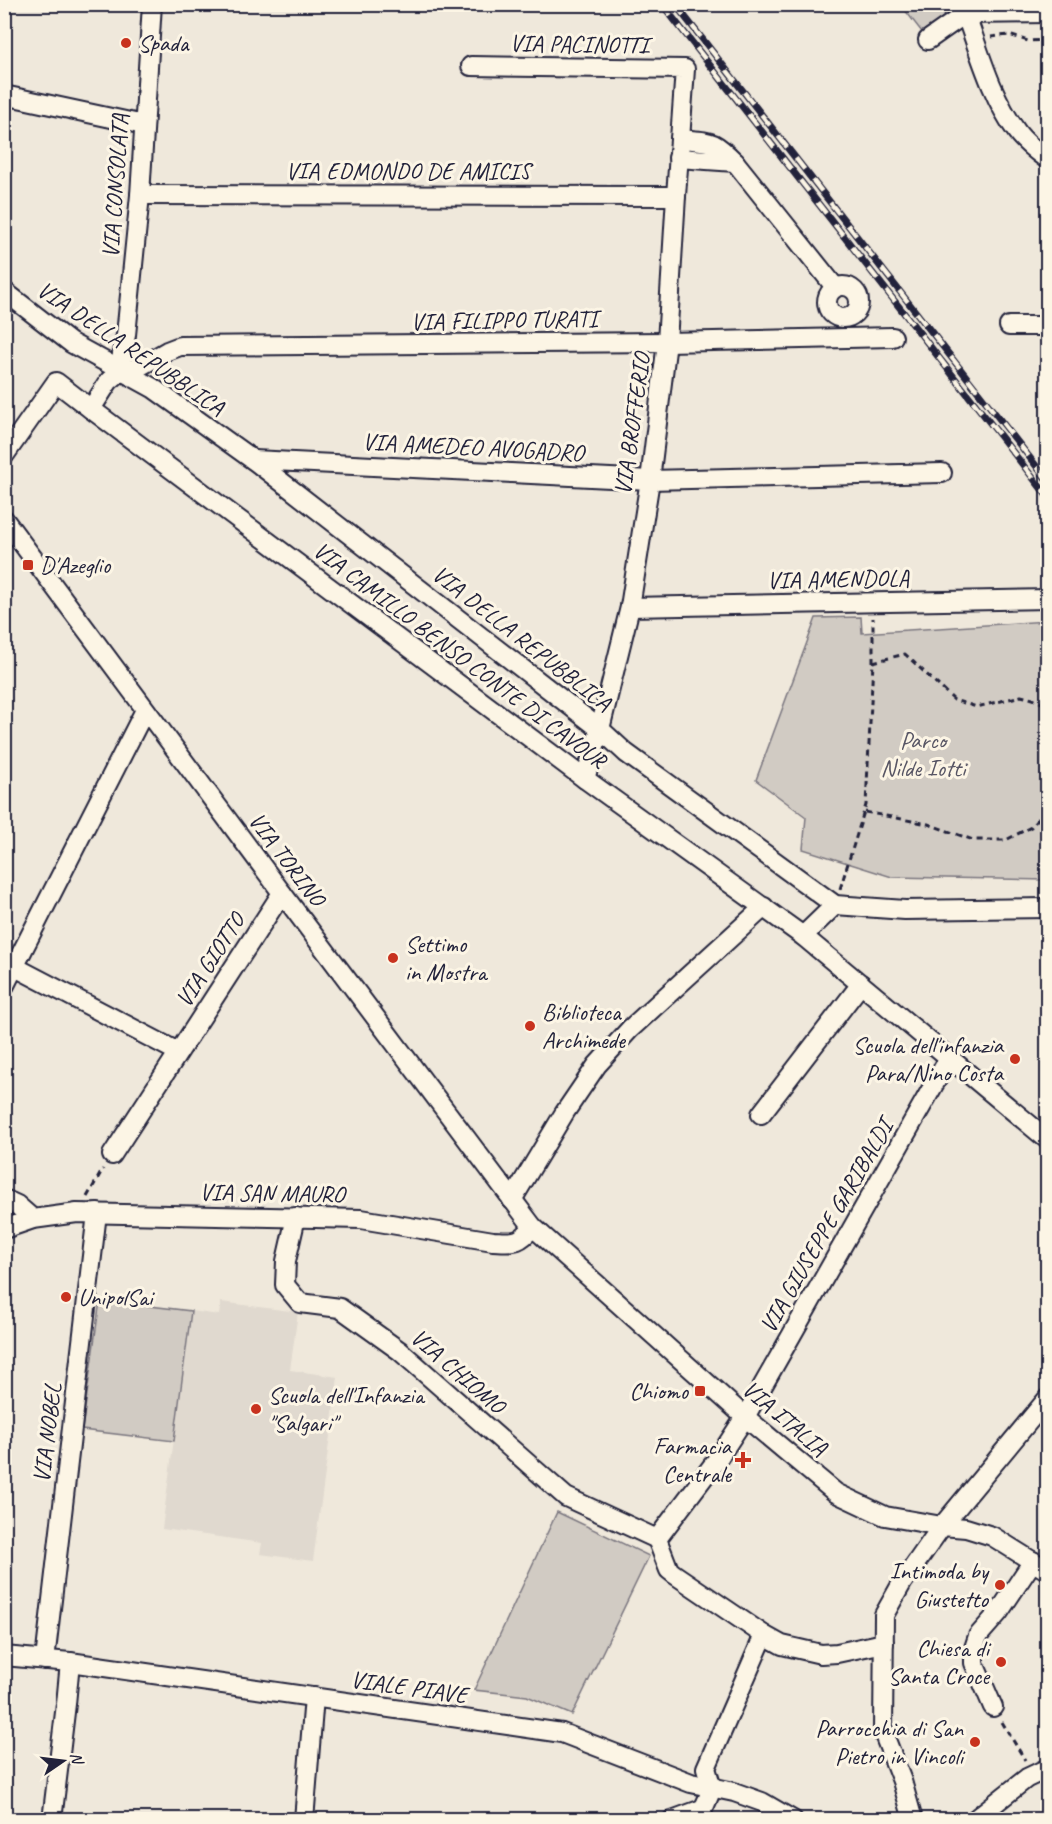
<svg xmlns="http://www.w3.org/2000/svg" width="1052" height="1824" viewBox="0 0 1052 1824" font-family="Caveat,sans-serif">
  <style>
    .built { fill: #e0d9cf }
    .green { fill: #d1cbc3; stroke: #7a767f; stroke-width: 1.5 }
    .lines { fill: none; stroke-linecap: round; stroke-linejoin: round }
    .minor-casing { stroke: #22223b; stroke-width: 22 }
    .path { stroke: #22223b; stroke-width: 3; stroke-dasharray: 6 4.5; stroke-linecap: butt }
    .minor { stroke: #fcf5e5; stroke-width: 18 }
    .rail-casing { stroke: #22223b; stroke-width: 7 }
    .rail { stroke: #fcf5e5; stroke-width: 4.5; stroke-dasharray: 14; stroke-linecap: butt }
    .poi-dot { fill: #c8321e; stroke: #fcf5e5; stroke-width: 2 }
    .labels { text-anchor: middle; dominant-baseline: central; stroke-width: 6; stroke-linejoin: round; paint-order: stroke }
    .poi-label { font-size: 24px; fill: #22223b; stroke: #fcf5e5; text-anchor: start }
    .street-label { font-size: 24px; fill: #22223b; stroke: #fcf5e5 }
    .park-label { font-size: 24px; fill: #575564; stroke: #fcf5e5 }
  </style>
  <rect width="100%" height="100%" fill="#efe8db"/>
  <filter id="ink" filterUnits="userSpaceOnUse"><feTurbulence type="fractalNoise" baseFrequency=".0167" numOctaves="2"/><feDisplacementMap in="SourceGraphic" scale="12" xChannelSelector="R" yChannelSelector="G"/><feConvolveMatrix kernelMatrix="1 2 1 2 8 2 1 2 1" color-interpolation-filters="sRGB"/></filter>
  <g filter="url(#ink)">
    <path class="built" d="M221,1302L298,1312L290,1370L338,1377L313,1561L260,1554L262,1543L162,1529L191,1311L219,1315Z"/>
    <g class="green">
      <path d="M901,5H954L956,9L922,32Z"/>
      <path d="M861,617L862,633L1047,621V880L892,877L803,849L806,817L756,780L816,618Z"/>
      <path d="M100,1300L191,1311L174,1441L82,1430Z"/>
      <path d="M557,1512L649,1556L572,1715L527,1696L474,1690Z"/>
    </g>
    <g class="lines">
      <g class="minor-casing">
        <g id="minor">
          <path d="M962,4C978,47 990,95 1017,132C1025,143 1037,152 1048,160"/>
          <path d="M928,40L965,14L1048,13"/>
          <path d="M471,66L685,69L676,196L667,342L650,480L630,607L600,729L585,779"/>
          <path d="M4,95L144,125"/>
          <path d="M680,139C712,142 712,139 735,162L835,287"/>
          <path d="M678,158L735,162"/>
          <path d="M140,195L676,196"/>
          <circle cx="843" cy="302" r="16"/>
          <path d="M4,291L71,343L153,388L256,462L600,729L626,753L835,905L905,910L1048,908"/>
          <path d="M1009,326H1048"/>
          <path d="M121,371L122,353L126,335L140,195L152,4"/>
          <path d="M91,409L585,779L803,936L835,905"/>
          <path d="M4,456L56,382L91,409L109,381L121,371L139,367L167,351L180,346L667,342L893,337"/>
          <path d="M254,460L650,480L942,473"/>
          <path d="M4,519L282,893L533,1227L745,1417L836,1493L885,1516L942,1526L966,1528L992,1536L1048,1571"/>
          <path d="M630,607L1048,599"/>
          <path d="M803,936L1048,1140"/>
          <path d="M15,967L178,1052"/>
          <path d="M4,987L145,710"/>
          <path d="M761,1114L861,984"/>
          <path d="M112,1155L282,893"/>
          <path d="M4,1199L17,1205L33,1219"/>
          <path d="M512,1200L565,1112L597,1065L630,1029L764,907"/>
          <path d="M296,1217L286,1261L285,1285L300,1303L340,1308L400,1351L566,1497L657,1539"/>
          <path d="M4,1229L33,1219L77,1213L361,1219L493,1241C515,1242 518,1244 533,1227"/>
          <path d="M884,1643L837,1653L821,1654L782,1645L764,1635L674,1574L669,1570L657,1539L719,1457L745,1417L949,1058"/>
          <path d="M4,1656L70,1662L562,1733L691,1783L734,1792L762,1802L793,1820"/>
          <path d="M45,1660L97,1213"/>
          <path d="M993,1707L974,1663V1648L978,1636L999,1612L1033,1561"/>
          <path d="M712,1788L706,1768L764,1635"/>
          <path d="M52,1820L66,1704L70,1662"/>
          <path d="M304,1820L314,1697"/>
          <path d="M672,1820L702,1809"/>
          <path d="M699,1820C703,1808 708,1800 712,1788"/>
          <path d="M913,1820L902,1781L883,1732L884,1615L902,1583L942,1526L1048,1398"/>
          <path d="M974,1820L1027,1778L1048,1768"/>
        </g>
      </g>
      <g class="path">
        <path d="M991,37L1009,35L1028,41L1048,40"/>
        <path d="M873,662L905,654L954,700L977,707L1021,696L1033,699L1048,706"/>
        <path d="M865,812L928,824L973,840H1006L1031,827L1048,807"/>
        <path d="M840,889L866,805L873,662V618"/>
        <path d="M87,1197L103,1169"/>
        <path d="M1002,1722L1025,1760"/>
      </g>
      <use href="#minor" class="minor"/>
      <g class="rail-casing">
        <g id="rail">
          <path d="M662,4L1048,497"/>
          <path d="M675,4L1048,481"/>
        </g>
      </g>
      <use href="#rail" class="rail"/>
    </g>
  </g>
  <g class="poi-dot">
    <circle cx="126" cy="43" r="6"/>
    <rect x="22" y="559" width="12" height="12" rx="3"/>
    <circle cx="393" cy="958" r="6"/>
    <circle cx="530" cy="1026" r="6"/>
    <circle cx="1015" cy="1059" r="6"/>
    <circle cx="66" cy="1297" r="6"/>
    <rect x="694" y="1385" width="12" height="12" rx="3"/>
    <circle cx="256" cy="1409" r="6"/>
    <path d="M740 1451h6v6h6v6h-6v6h-6v-6h-6v-6h6z"/>
    <circle cx="1000" cy="1585" r="6"/>
    <circle cx="1001" cy="1662" r="6"/>
    <circle cx="975" cy="1742" r="6"/>
  </g>
  <g class="labels">
    <g class="poi-label">
      <text x="138" y="43">Spada</text>
      <text x="40" y="565">D'Azeglio</text>
      <text x="405" y="944">Settimo<tspan x="405" dy="28">in Mostra</tspan></text>
      <text x="542" y="1012">Biblioteca<tspan x="542" dy="28">Archimede</tspan></text>
      <text x="1003" y="1045" text-anchor="end">Scuola dell'infanzia<tspan x="1003" dy="28">Para/Nino Costa</tspan></text>
      <text x="78" y="1297">UnipolSai</text>
      <text x="688" y="1391" text-anchor="end">Chiomo</text>
      <text x="268" y="1395">Scuola dell'Infanzia<tspan x="268" dy="28">"Salgari"</tspan></text>
      <text x="731" y="1446" text-anchor="end">Farmacia<tspan x="731" dy="28">Centrale</tspan></text>
      <text x="988" y="1571" text-anchor="end">Intimoda by<tspan x="988" dy="28">Giustetto</tspan></text>
      <text x="989" y="1648" text-anchor="end">Chiesa di<tspan x="989" dy="28">Santa Croce</tspan></text>
      <text x="963" y="1728" text-anchor="end">Parrocchia di San<tspan x="963" dy="28">Pietro in Vincoli</tspan></text>
    </g>
    <g class="street-label">
      <text transform="translate(579 44) rotate(1)">VIA PACINOTTI</text>
      <text x="408" y="171">VIA EDMONDO DE AMICIS</text>
      <text transform="translate(115 186) rotate(-86)">VIA CONSOLATA</text>
      <text transform="translate(504 320) rotate(-1)">VIA FILIPPO TURATI</text>
      <text transform="translate(131 348) rotate(34)">VIA DELLA REPUBBLICA</text>
      <text transform="translate(632 424) rotate(-82)">VIA BROFFERIO</text>
      <text transform="translate(473 447) rotate(3)">VIA AMEDEO AVOGADRO</text>
      <text transform="translate(838 579) rotate(-1)">VIA AMENDOLA</text>
      <text transform="translate(522 638) rotate(38)">VIA DELLA REPUBBLICA</text>
      <text transform="translate(460 655) rotate(37)">VIA CAMILLO BENSO CONTE DI CAVOUR</text>
      <text transform="translate(287 859) rotate(53)">VIA TORINO</text>
      <text transform="translate(210 960) rotate(-57)">VIA GIOTTO</text>
      <text transform="translate(272 1193) rotate(1)">VIA SAN MAURO</text>
      <text transform="translate(826 1226) rotate(-60)">VIA GIUSEPPE GARIBALDI</text>
      <text transform="translate(458 1371) rotate(41)">VIA CHIOMO</text>
      <text transform="translate(785 1418) rotate(40)">VIA ITALIA</text>
      <text transform="translate(47 1433) rotate(-83)">VIA NOBEL</text>
      <text transform="translate(409 1687) rotate(8)">VIALE PIAVE</text>
    </g>
    <g class="park-label">
      <text x="923" y="740">Parco<tspan x="923" dy="28">Nilde Iotti</tspan></text>
    </g>
  </g>
  <rect width="1052" height="1824" fill="none" stroke="#fcf5e5" stroke-width="24"/>
  <rect x="12" y="12" width="1028" height="1800" fill="none" stroke="#22223b" stroke-width="2" filter="url(#ink)"/>
  <g transform="translate(63 1761) rotate(76)" stroke="#fcf5e5" stroke-width="4.5" paint-order="stroke">
  <path d="M0-4.5L10 22L0 15L-10 22Z" fill="#22223b"/>
  <text y="-9" font-size="16" font-weight="bold" text-anchor="middle" fill="#22223b">N</text>
  </g>
</svg>
